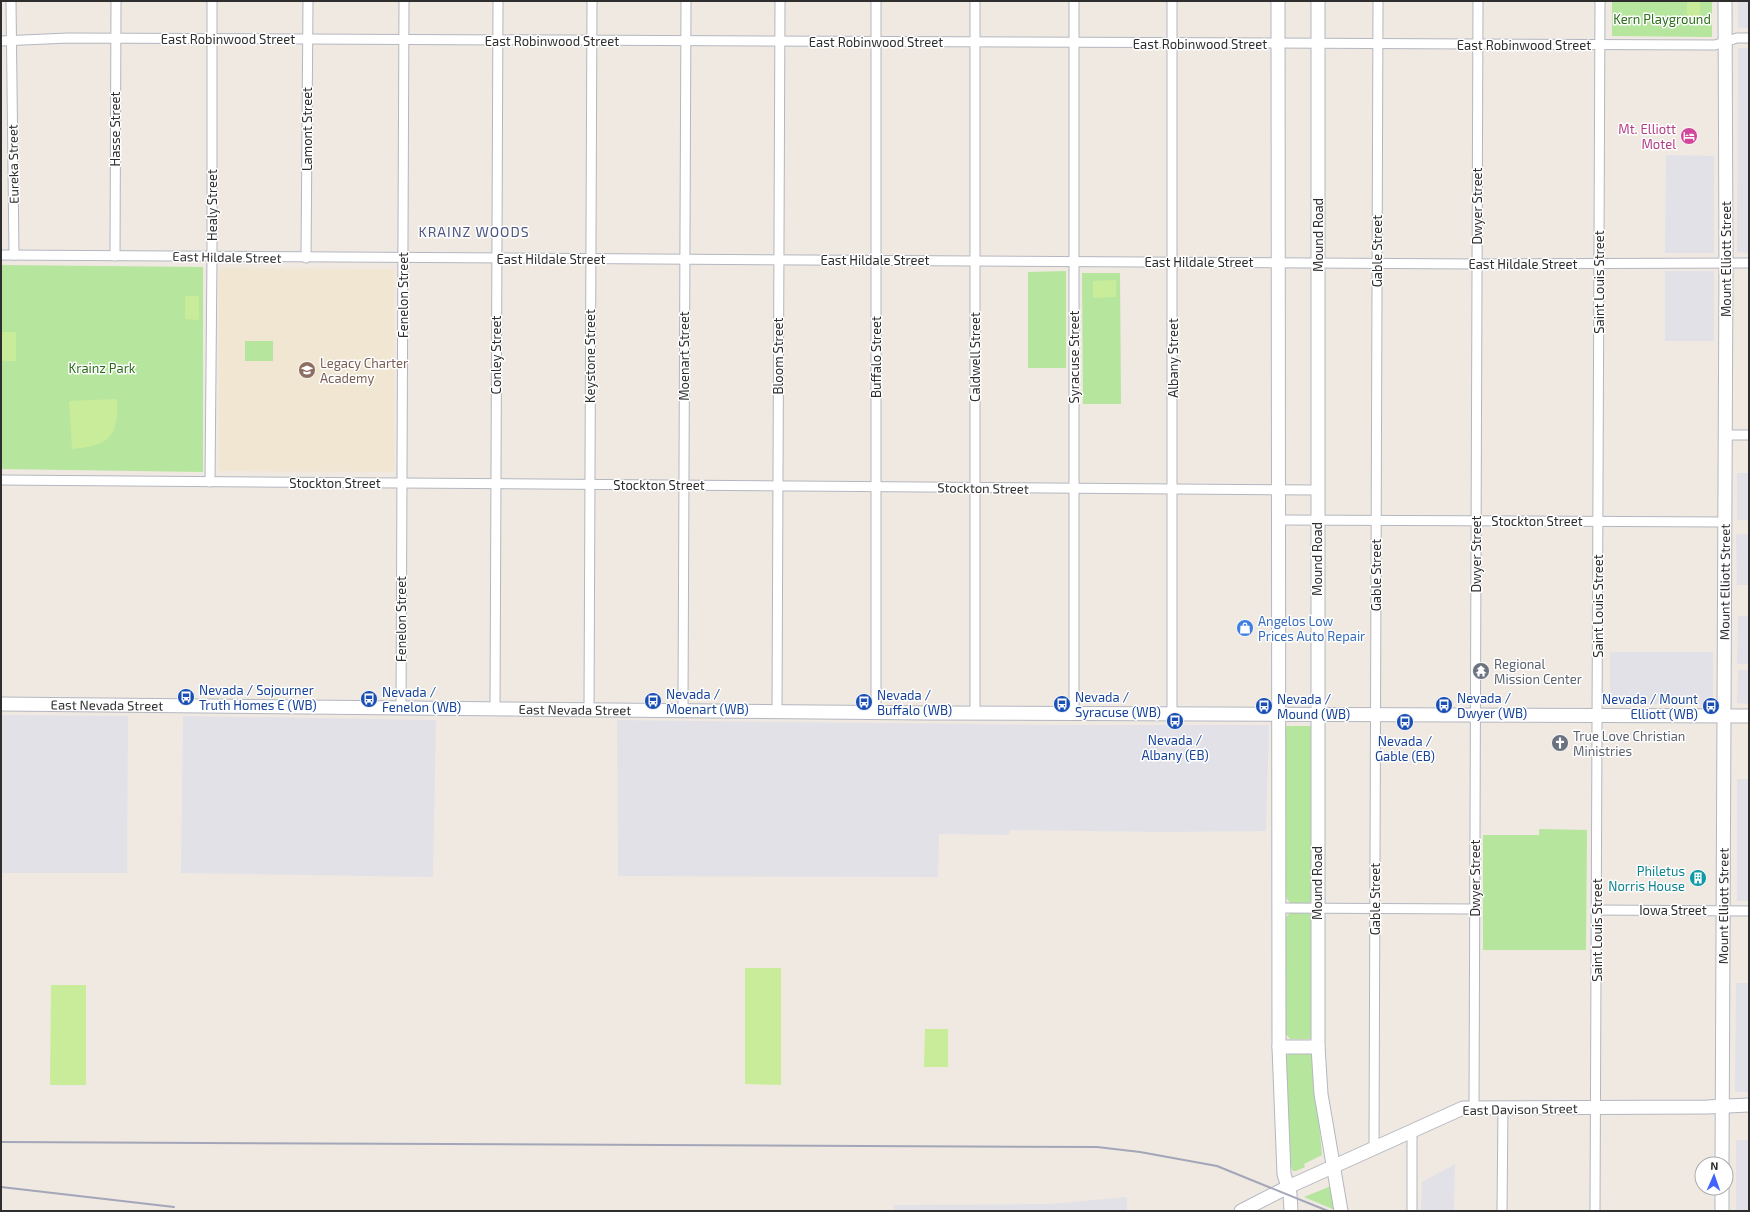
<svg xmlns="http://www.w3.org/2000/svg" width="1750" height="1212" viewBox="0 0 1750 1212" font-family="'Exo 2',sans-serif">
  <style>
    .industrial { fill: #e3e1e8 }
    .education { fill: #f0e6d1 }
    .green { fill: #b6e59e }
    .pitch { fill: #c9ec9a }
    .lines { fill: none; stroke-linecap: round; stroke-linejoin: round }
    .street-casing { stroke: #b4b7c1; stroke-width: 11 }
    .secondary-casing { stroke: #b4b7c1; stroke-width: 15 }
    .street { stroke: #fff; stroke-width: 9 }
    .secondary { stroke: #fff; stroke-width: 13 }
    .rail { stroke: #a3a6b8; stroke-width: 2 }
    .labels { text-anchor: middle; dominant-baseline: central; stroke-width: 3; stroke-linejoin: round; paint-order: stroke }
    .park-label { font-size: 13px; fill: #2c6e1b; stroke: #fff }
    .street-label { font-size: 13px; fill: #2e2e2e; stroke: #fff }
    .hotel-label { font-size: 13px; fill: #b23c85; stroke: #fff; text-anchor: end }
    .education-label { font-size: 13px; fill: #785e54; stroke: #fff; text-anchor: start }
    .shop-label { font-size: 13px; fill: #366cbe; stroke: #fff; text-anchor: start }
    .worship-label { font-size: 13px; fill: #5b616d; stroke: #fff; text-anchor: start }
    .transit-label { font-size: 13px; fill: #164399; stroke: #fff; text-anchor: start }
    .culture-label { font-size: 13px; fill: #0d838f; stroke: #fff; text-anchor: end }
    .neighbourhood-label { font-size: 14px; letter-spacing: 1px; fill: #4d5680; stroke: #fff }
  </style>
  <rect width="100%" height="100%" fill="#efe9e1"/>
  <g class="industrial">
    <rect x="1738" y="1" width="11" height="27"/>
    <path d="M1738,48H1749V253L1737,252Z"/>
    <path d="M1666,155L1714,156V253H1665Z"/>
    <rect x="1665" y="271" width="49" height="70"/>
    <rect x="1737" y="473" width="12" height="47"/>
    <path d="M1736,534H1749V585H1737Z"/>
    <path d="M1738,616H1749V664H1737Z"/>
    <path d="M1610,652H1713V705L1610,703Z"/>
    <path d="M1738,670H1749V704L1737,703Z"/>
    <path d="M1,715L128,716L127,873H1Z"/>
    <path d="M183,716L436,720L433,877L181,873Z"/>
    <path d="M617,720L1053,725H1269L1266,829V831L1165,832L1011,830L1008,835L939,834L938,877L618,876Z"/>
    <rect x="1737" y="779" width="12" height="122"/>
    <path d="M1736,983H1749V1092H1735Z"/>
    <rect x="1736" y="1140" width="13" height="71"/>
    <path d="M1455,1164L1454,1211H1421L1422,1182Z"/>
    <path d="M1127,1197V1211H894V1205L1050,1204Z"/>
  </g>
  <path class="education" d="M219,268L394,269V472L219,471Z"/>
  <g class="green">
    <path d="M1612,1H1712V37L1612,36Z"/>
    <path d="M1,265L203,267V472L1,469Z"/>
    <path d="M1066,271V368H1028V272Z"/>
    <path d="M1082,273H1120L1121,404H1083Z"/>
    <rect x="245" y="341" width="28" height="20"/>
    <path d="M1286,726H1312V900L1309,903H1290L1286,897Z"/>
    <path d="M1539,829L1587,830L1586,950H1483V835H1539Z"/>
    <path d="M1290,913H1308L1312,916V1038L1309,1039H1290L1286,1034V917Z"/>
    <path d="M1291,1053H1309L1313,1057L1322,1155L1304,1164L1305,1167L1296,1171H1293L1291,1166L1286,1059L1287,1055Z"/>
    <path d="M1331,1186L1335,1210L1304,1197Z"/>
  </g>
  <g class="pitch">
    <rect x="1687" y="1" width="13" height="22"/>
    <path d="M1116,280V297L1093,298V281Z"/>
    <path d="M185,296H199V320L185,319Z"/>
    <rect x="1" y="332" width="15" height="29"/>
    <path d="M117,399C119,437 109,446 72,449L69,401Z"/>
    <path d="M745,968H781V1085L745,1084Z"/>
    <path d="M51,985H86V1085H50Z"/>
    <path d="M925,1029H948V1067H924Z"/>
  </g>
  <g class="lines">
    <g class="street-casing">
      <g id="street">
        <path d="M11,1L14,255"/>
        <path d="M876,1V712"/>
        <path d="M1172,1V714"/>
        <path d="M1,41L68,38L1715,45L1737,38H1749"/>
        <path d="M1,255L1477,264L1749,263"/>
        <path d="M115,256L116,1"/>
        <path d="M306,258L308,1"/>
        <path d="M1725,435H1749"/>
        <path d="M1,480L1318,490"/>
        <path d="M210,482L212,256V1"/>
        <path d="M1279,520L1724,522"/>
        <path d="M401,709L404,1"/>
        <path d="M495,709L498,1"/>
        <path d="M589,710L592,1"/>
        <path d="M680,711L683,704L686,1"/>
        <path d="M777,712L780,1"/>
        <path d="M975,713V1"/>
        <path d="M1074,714V1"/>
        <path d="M1279,908L1474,909"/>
        <path d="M1597,910L1749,911"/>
        <path d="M1474,1107L1478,1"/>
        <path d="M1374,1149L1378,1"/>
        <path d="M1412,1211V1131"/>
        <path d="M1502,1211L1503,1107"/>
        <path d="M1595,1211L1600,1"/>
      </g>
    </g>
    <g class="secondary-casing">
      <g id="secondary">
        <path d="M1278,1L1279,1047L1284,1174L1290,1194L1291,1211"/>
        <path d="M1318,1V1047L1321,1094L1341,1211"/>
        <path id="s1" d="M1,704L928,713L1749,716"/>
        <path d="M1279,1047H1318"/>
        <path id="s2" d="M1722,1164L1726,263L1725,1"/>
        <path d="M1241,1211L1288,1187L1463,1108L1707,1107L1749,1105"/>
        <path d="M1722,1211V1188"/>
      </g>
    </g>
    <use href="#street" class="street"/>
    <use href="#secondary" class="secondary"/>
    <g class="rail">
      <path d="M1,1142L1097,1147L1140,1152L1217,1166L1328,1211"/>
      <path d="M1,1187L174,1207"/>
    </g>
  </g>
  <defs>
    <g id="hotel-disc" transform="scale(0.9)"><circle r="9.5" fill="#d1479c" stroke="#fff"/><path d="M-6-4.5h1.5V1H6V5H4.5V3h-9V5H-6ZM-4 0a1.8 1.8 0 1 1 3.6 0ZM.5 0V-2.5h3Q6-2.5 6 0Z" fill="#fff"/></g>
    <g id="school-disc" transform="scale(0.9)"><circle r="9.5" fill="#8d6e63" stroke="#fff"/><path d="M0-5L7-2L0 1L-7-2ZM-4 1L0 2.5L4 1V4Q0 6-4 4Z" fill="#fff"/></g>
    <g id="shop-disc" transform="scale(0.9)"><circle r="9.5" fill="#3f7fe0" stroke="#fff"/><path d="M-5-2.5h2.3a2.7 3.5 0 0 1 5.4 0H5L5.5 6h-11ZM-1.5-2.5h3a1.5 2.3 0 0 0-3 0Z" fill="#fff"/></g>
    <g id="temple-disc" transform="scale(0.9)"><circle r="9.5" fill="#6b7280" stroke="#fff"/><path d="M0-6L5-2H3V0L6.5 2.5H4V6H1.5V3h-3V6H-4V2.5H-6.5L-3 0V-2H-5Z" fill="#fff"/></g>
    <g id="bus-disc" transform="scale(0.9)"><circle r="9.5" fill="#1a4fb4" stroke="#fff"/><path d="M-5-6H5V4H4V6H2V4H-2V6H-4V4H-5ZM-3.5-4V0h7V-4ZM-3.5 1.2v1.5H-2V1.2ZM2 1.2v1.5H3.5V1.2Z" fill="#fff"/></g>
    <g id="church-disc" transform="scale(0.9)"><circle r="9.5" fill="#6b7280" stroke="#fff"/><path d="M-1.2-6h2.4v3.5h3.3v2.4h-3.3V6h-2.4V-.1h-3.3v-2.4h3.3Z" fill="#fff"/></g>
    <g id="building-disc" transform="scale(0.9)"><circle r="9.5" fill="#0f9aa8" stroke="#fff"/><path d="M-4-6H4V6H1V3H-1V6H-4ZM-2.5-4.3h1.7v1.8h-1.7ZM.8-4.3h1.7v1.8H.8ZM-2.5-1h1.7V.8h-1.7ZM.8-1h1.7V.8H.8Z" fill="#fff"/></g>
  </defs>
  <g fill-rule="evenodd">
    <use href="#hotel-disc" x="1689" y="136"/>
    <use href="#school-disc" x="307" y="370"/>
    <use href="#shop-disc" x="1245" y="628"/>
    <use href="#temple-disc" x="1481" y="671"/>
    <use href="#bus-disc" x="186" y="697"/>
    <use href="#bus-disc" x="369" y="699"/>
    <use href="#bus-disc" x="653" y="701"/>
    <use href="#bus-disc" x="864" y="702"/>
    <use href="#bus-disc" x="1062" y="704"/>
    <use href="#bus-disc" x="1444" y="705"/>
    <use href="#bus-disc" x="1264" y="706"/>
    <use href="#bus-disc" x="1711" y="706"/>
    <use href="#bus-disc" x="1175" y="721"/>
    <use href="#bus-disc" x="1405" y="722"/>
    <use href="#church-disc" x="1560" y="743"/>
    <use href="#building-disc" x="1698" y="878"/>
  </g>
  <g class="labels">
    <g class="park-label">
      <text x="1662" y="19">Kern Playground</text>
      <text x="102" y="368">Krainz Park</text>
    </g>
    <g class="street-label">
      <text x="228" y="39">East Robinwood Street</text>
      <text x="552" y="41">East Robinwood Street</text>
      <text x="876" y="42">East Robinwood Street</text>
      <text x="1200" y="44">East Robinwood Street</text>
      <text x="1524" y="45">East Robinwood Street</text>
      <text transform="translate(115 129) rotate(-90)">Hasse Street</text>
      <text transform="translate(307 129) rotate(-90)">Lamont Street</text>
      <text transform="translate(13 164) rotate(-91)">Eureka Street</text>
      <text transform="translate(212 205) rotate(-90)">Healy Street</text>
      <text transform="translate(1477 206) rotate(-90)">Dwyer Street</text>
      <text transform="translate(1318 235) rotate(-90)">Mound Road</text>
      <text transform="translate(1377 251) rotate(-90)">Gable Street</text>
      <text transform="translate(227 257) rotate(1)">East Hildale Street</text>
      <text x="551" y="259">East Hildale Street</text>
      <text transform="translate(1726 259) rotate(-90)">Mount Elliott Street</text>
      <text x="875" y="260">East Hildale Street</text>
      <text x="1199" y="262">East Hildale Street</text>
      <text x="1523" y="264">East Hildale Street</text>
      <text transform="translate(1599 282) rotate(-90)">Saint Louis Street</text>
      <text transform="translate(403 295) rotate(-90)">Fenelon Street</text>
      <text transform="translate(496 355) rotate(-90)">Conley Street</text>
      <text transform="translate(590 356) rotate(-90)">Keystone Street</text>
      <text transform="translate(684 356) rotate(-90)">Moenart Street</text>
      <text transform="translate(778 356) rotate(-90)">Bloom Street</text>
      <text transform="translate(876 357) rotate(-90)">Buffalo Street</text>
      <text transform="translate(975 357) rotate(-90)">Caldwell Street</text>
      <text transform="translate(1074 357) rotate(-90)">Syracuse Street</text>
      <text transform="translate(1173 358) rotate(-90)">Albany Street</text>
      <text x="335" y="483">Stockton Street</text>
      <text x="659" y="485">Stockton Street</text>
      <text transform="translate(983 488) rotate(1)">Stockton Street</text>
      <text x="1537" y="521">Stockton Street</text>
      <text transform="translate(1476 554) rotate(-90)">Dwyer Street</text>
      <text transform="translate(1317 559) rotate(-90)">Mound Road</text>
      <text transform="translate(1376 575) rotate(-90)">Gable Street</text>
      <text stroke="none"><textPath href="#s2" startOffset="582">Mount Elliott Street</textPath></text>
      <text transform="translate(1598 606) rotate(-90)">Saint Louis Street</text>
      <text transform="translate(401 619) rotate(-90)">Fenelon Street</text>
      <text stroke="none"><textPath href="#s1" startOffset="106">East Nevada Street</textPath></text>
      <text stroke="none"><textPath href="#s1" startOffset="574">East Nevada Street</textPath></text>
      <text transform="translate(1475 878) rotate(-90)">Dwyer Street</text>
      <text transform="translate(1317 883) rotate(-90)">Mound Road</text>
      <text transform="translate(1375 899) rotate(-90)">Gable Street</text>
      <text stroke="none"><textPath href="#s2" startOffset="258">Mount Elliott Street</textPath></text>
      <text x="1673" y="910">Iowa Street</text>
      <text transform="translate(1597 930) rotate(-90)">Saint Louis Street</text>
      <text transform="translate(1520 1109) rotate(-1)">East Davison Street</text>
    </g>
    <g class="hotel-label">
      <text x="1676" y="129">Mt. Elliott<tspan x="1676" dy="15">Motel</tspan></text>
    </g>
    <g class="education-label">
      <text x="320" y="363">Legacy Charter<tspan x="320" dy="15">Academy</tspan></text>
    </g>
    <g class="shop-label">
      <text x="1258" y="621">Angelos Low<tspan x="1258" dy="15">Prices Auto Repair</tspan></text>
    </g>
    <g class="worship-label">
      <text x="1494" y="664">Regional<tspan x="1494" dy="15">Mission Center</tspan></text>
      <text x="1573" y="736">True Love Christian<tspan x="1573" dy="15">Ministries</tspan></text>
    </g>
    <g class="transit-label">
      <text x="199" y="690">Nevada / Sojourner<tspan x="199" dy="15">Truth Homes E (WB)</tspan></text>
      <text x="382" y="692">Nevada /<tspan x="382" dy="15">Fenelon (WB)</tspan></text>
      <text x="666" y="694">Nevada /<tspan x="666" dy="15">Moenart (WB)</tspan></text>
      <text x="877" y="695">Nevada /<tspan x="877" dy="15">Buffalo (WB)</tspan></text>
      <text x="1075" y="697">Nevada /<tspan x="1075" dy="15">Syracuse (WB)</tspan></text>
      <text x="1457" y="698">Nevada /<tspan x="1457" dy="15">Dwyer (WB)</tspan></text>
      <text x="1277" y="699">Nevada /<tspan x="1277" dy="15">Mound (WB)</tspan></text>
      <text x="1698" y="699" text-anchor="end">Nevada / Mount<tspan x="1698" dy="15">Elliott (WB)</tspan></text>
      <text x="1175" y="740" text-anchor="middle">Nevada /<tspan x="1175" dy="15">Albany (EB)</tspan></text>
      <text x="1405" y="741" text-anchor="middle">Nevada /<tspan x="1405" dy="15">Gable (EB)</tspan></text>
    </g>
    <g class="culture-label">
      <text x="1685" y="871">Philetus<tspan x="1685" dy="15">Norris House</tspan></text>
    </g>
    <g class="neighbourhood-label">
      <text x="474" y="231">KRAINZ WOODS</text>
    </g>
  </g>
  <rect width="1750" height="1212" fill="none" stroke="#2e2e2e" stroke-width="4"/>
  <g transform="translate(1714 1176) rotate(2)"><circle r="19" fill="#ffffff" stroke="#ababab"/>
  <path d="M0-3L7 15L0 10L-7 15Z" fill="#4264fb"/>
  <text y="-6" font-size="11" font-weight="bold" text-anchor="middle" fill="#2e2e2e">N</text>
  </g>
</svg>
